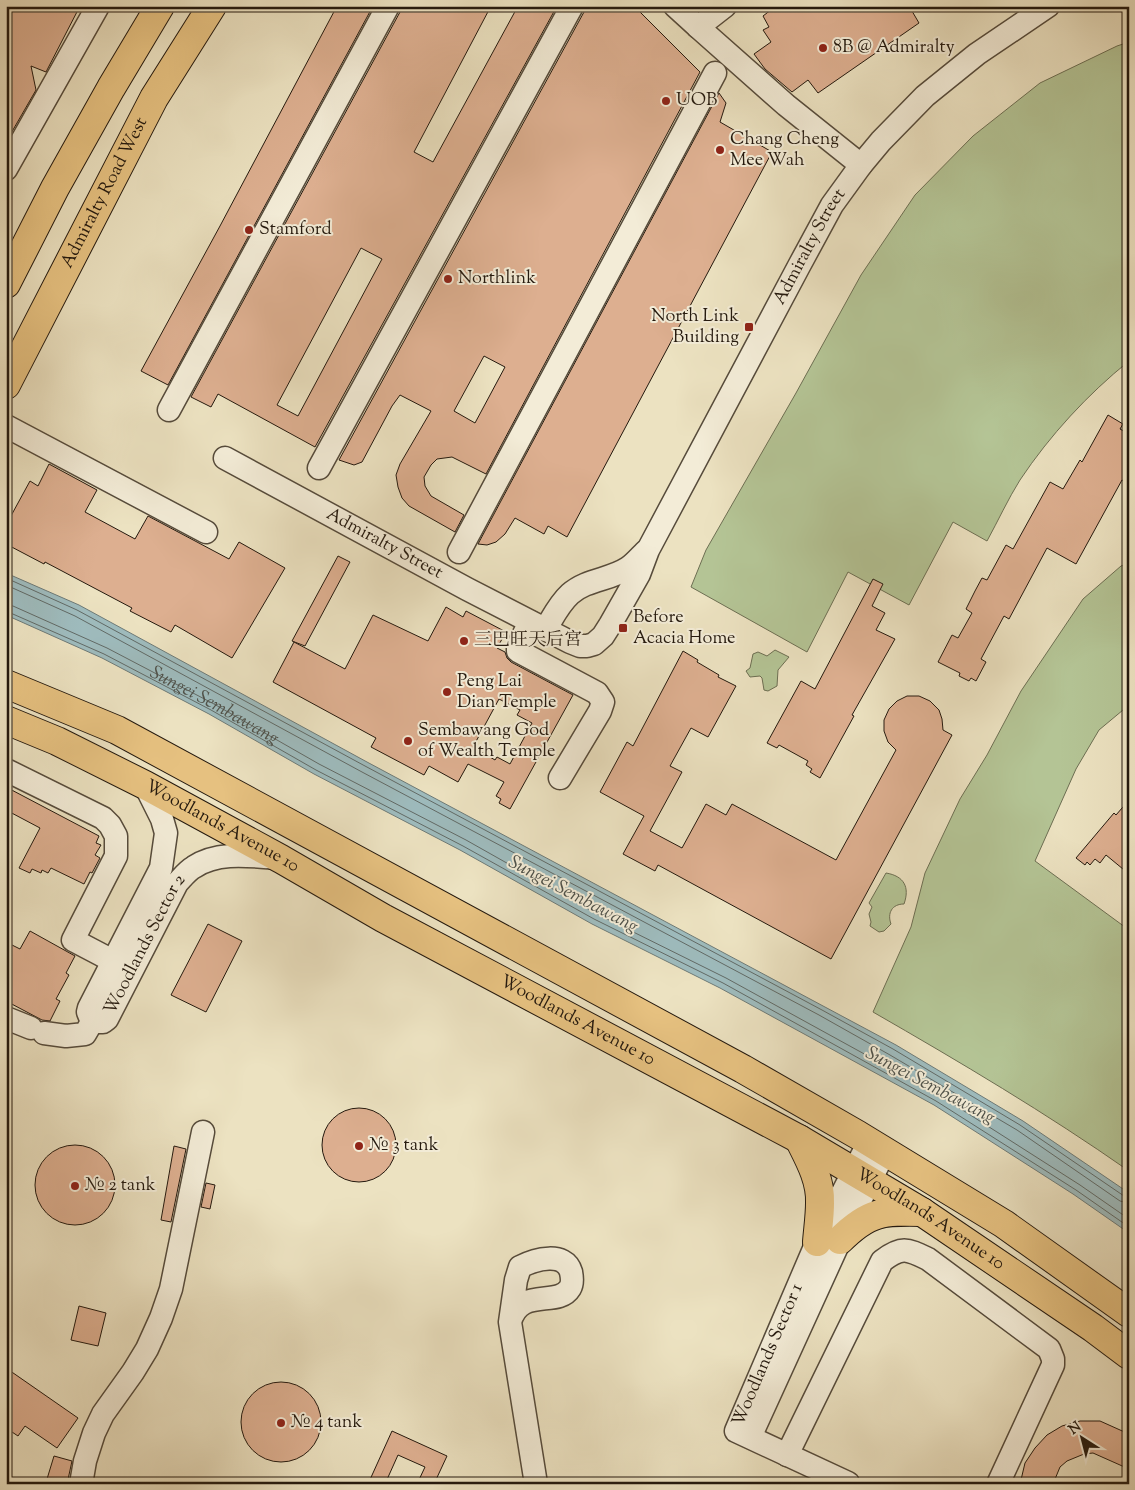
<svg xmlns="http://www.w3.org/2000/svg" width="1135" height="1490" viewBox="0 0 1135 1490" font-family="'Sorts Mill Goudy','Noto Serif SC',serif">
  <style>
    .green { fill: #b4c495; stroke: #6c6e52 }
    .water { fill: #9ebbbd; stroke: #6d7a77 }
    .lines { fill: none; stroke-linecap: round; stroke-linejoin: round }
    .shore { stroke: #616a66; stroke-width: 1 }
    .building { fill: #ddaf90; stroke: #24190e; fill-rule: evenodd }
    .minor-casing { stroke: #564b3b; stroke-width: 25 }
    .major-casing { stroke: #24190e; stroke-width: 30 }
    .minor { stroke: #f3ecd7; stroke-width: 22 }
    .major { stroke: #e6c180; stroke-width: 28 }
    .poi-dot { fill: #8f2418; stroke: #f3ecd7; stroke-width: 2 }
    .labels { text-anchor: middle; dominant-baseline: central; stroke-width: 4; stroke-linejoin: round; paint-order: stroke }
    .poi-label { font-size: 18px; fill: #24190e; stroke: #f3ecd7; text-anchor: start }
    .street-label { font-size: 18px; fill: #24190e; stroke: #f3ecd7 }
    .water-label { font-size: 19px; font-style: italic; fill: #4f524b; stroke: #f3ecd7 }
  </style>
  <rect width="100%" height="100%" fill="#ece2c1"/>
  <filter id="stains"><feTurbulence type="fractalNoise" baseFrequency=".004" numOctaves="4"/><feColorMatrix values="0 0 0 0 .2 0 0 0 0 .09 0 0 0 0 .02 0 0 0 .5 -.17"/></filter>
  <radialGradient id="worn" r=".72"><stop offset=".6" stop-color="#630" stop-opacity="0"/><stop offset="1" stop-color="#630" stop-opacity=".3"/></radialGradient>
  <g class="green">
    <path d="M1129,42V361C1088,394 1050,435 1020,480C1008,499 998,521 987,541L953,522L909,605L848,572L807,652L691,587L706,550L796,393L861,275L915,195L973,136L1040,83L1117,46Z"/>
    <path d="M1129,563V705L1099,730L1076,769L1035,861L1129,930V1171C1046,1113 960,1062 873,1012L911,927L925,873L960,799L987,755L1021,691L1083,599L1121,566Z"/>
    <path d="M775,650L789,657L778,670L777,686L768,691L764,690L762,678L760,676L750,677L746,671L750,668L753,654L758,652L767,656Z"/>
    <path d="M886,873C904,876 910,887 904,904C892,904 887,913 891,924L884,931L879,932L870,926L871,922L869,914L872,907L869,903Z"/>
  </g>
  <path class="water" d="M6,573L79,605L367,762L896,1045L1023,1121L1129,1193V1233L1073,1194L934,1105L720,988L592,924L460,850L314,774L209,714L102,658L6,615Z"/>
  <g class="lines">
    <g class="shore">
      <path d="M6,578L77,610L365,766L822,1010L893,1049L1020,1125L1124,1196L1129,1197"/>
      <path d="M6,585L75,616L362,772L819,1015L890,1055L1017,1130L1120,1201L1129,1203"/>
      <path id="s1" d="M6,605L13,606L107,648L214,704L319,764L466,840L597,914L726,978L939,1095L1080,1185L1129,1219"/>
      <path d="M6,611L104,654L211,710L316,770L463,846L594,919L723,983L936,1101L1076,1190L1129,1227"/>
    </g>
  </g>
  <g class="building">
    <path d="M6,6H80L46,72L31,66L36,90L6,142Z"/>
    <path d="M337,6H373L168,385L141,371L220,226Z"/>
    <path d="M401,6H491L414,152L433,162L518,6H557L315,447L218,394L211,407L191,397L400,12ZM361,248L382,259L298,416L277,405Z"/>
    <path d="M585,6H634L700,72L486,474L452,457L437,459L431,465L424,477L425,486L431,496L464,515L455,532L409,506L402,498L398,487L396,475L400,464L431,411L400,395L392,406L362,462L354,465L339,460L584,12ZM484,356L505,367L475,423L454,411Z"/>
    <path d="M776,6H909L919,23L818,93L808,80L792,92L765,69L754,54L771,42L763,30L769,27L763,16Z"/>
    <path d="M719,93L726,103L720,122L772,152L567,537L548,526L544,534L515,518L505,534L496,542L487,545L478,544Z"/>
    <path d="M1108,415L1123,424L1120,429L1129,434V484L1122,480L1076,564L1047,548L1009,619L1004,616L981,659L986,662L976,681L971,678L969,681L959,676L960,673L938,662L952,635L958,638L972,613L966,609L975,591L982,578L987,580L1006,545L1013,549L1050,482L1063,489L1080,460L1082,462Z"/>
    <path d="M49,464L97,490L85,512L135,539L148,516L229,559L239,542L285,568L232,658L175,625L171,632L130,611L132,608L45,562L44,564L6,544V525L30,481L38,486Z"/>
    <path d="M338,556L350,562L305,646L292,641Z"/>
    <path d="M873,579L883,584L872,606L885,613L876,630L895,639L852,715L854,716L820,778L810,772L812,769L806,765L808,761L779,745L777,748L767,743L801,681L815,689Z"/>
    <path d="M446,607L463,617L466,611L506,632L497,648L505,652L507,658L511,662L573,695L510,809L499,803L501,799L496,796L504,782L468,764L458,782L429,766L424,775L371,747L376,738L273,682L294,642L345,669L373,615L428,641ZM499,699L520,710L517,715L532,723L510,764L497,757L495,760L473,747Z"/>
    <path d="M683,651L698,660L697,662L719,675L718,677L736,686L708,737L691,728L670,766L682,772L650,831L682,848L706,804L726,815L732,804L836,860L896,750L888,742L884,731V720L889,709L897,701L907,696H919L930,701L939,710L942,719L943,730L952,735L831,959L658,865L655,871L623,854L644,816L600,792L627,742L633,746Z"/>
    <path d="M6,787L99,836L96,843L101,845L95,855L100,858L92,873L90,872L84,884L51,868L48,873L42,870L41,873L32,869L30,873L19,868L40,828L6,810Z"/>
    <path d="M1129,800V874L1106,855L1100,863L1095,859L1090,865L1087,862L1085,865L1076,858L1114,813L1116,815Z"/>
    <path d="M208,924L242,941L206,1012L171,995Z"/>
    <path d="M30,931L75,956L66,973L69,975L56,999L60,1001L50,1021L42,1020L6,1001V942L20,949Z"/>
    <circle cx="359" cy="1145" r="37"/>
    <circle cx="75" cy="1185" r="40"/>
    <path d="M174,1146L186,1149L171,1222L161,1220Z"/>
    <path d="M206,1183L215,1185L210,1209L201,1207Z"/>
    <path d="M79,1306L106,1313L98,1346L71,1340Z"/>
    <path d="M6,1368L78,1418L57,1448L25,1426L18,1436L6,1428Z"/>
    <circle cx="281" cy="1422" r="40"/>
    <path d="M1080,1421H1100L1129,1434V1469L1093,1453L1084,1454L1067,1461L1060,1467L1053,1484H1020L1025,1463L1035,1448L1047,1435L1062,1426Z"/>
    <path d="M392,1431L447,1456L434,1484H417L425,1467L398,1455L385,1484H368Z"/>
    <path d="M54,1456L72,1461L67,1484L47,1479Z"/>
  </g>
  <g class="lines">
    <g class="minor-casing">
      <g id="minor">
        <path d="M675,6L698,27"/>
        <path d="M725,6L698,27L786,105L861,165"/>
        <path d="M6,169L98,6"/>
        <path d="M169,410L388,6"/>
        <path d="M6,426L206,532"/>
        <path id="s2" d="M225,458L467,589L570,642L580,646H587L594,644L603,636L610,625L639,574L648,550L799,266L832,205L861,165L881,141L925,96L977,54L1048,6"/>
        <path d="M319,468L572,6"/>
        <path d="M459,552L715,73"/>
        <path d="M530,622L518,646V651L597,693L603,702L600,711L560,778"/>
        <path d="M545,630C553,617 559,604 570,594C587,579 610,580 628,568C634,564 640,557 645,552"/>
        <path d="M6,770L103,818L110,825L116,836V856L73,940L113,961L125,964"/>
        <path id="s3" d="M145,785L162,819L166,833L161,868L89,1008L88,1012L92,1022H103L107,1019L177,883C182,878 187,871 194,867C218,851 250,856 278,858"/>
        <path d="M6,1018L31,1028"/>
        <path d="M44,1033L66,1036L85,1034L92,1022"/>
        <path d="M510,1322C520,1286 558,1308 570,1288C573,1283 572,1277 571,1272C565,1251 535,1259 520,1267L516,1280L510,1322L536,1484"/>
        <path d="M751,1435L840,1240L885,1151"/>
        <path d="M787,1455L882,1261C902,1246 907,1249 928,1259L1049,1349L1053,1359V1365L998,1484"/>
        <path id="s4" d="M848,1483L736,1431L817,1242L869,1142"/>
        <path d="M81,1484L85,1461L94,1433L103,1414L133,1372L147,1349L161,1318L171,1289L203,1132"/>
      </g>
    </g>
    <g class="major-casing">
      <g id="major">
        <path d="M6,284L55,188L111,88L160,6"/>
        <path id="s5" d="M6,385L154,98L212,6"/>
        <path d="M6,684L117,730L743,1069L858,1135L1004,1224L1129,1313"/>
        <path id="s6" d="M6,720L57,741L145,785L281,859L383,918L799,1139L922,1212L1093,1328L1129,1355"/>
        <path d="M799,1139C809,1159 821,1180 820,1203C820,1216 818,1229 817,1242"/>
        <path d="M840,1240C869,1211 883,1211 922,1212"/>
      </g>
    </g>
    <use href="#minor" class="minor"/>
    <use href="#major" class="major"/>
  </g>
  <g class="poi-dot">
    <circle cx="823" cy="48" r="5"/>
    <circle cx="666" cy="101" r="5"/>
    <circle cx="720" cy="150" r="5"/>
    <circle cx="249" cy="230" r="5"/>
    <circle cx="448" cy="279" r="5"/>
    <rect x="744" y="322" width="10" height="10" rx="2.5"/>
    <rect x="618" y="623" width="10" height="10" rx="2.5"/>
    <circle cx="464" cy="641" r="5"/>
    <circle cx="447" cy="692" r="5"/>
    <circle cx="408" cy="741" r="5"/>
    <circle cx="359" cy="1146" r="5"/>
    <circle cx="75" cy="1186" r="5"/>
    <circle cx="281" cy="1423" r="5"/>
  </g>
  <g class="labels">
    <g class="poi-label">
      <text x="833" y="48">8B @ Admiralty</text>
      <text x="676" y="101">UOB</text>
      <text x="730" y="140">Chang Cheng<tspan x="730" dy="21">Mee Wah</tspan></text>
      <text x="259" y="230">Stamford</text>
      <text x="458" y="279">Northlink</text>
      <text x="739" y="317" text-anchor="end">North Link<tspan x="739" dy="21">Building</tspan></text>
      <text x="633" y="618">Before<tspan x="633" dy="21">Acacia Home</tspan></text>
      <text x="474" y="641">三巴旺天后宮</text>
      <text x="457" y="682">Peng Lai<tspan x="457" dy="21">Dian Temple</tspan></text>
      <text x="418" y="731">Sembawang God<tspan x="418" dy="21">of Wealth Temple</tspan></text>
      <text x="369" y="1146">№ 3 tank</text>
      <text x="85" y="1186">№ 2 tank</text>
      <text x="291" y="1423">№ 4 tank</text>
    </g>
    <g class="street-label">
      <text stroke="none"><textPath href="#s5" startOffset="216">Admiralty Road West</textPath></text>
      <text stroke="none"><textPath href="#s2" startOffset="869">Admiralty Street</textPath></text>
      <text stroke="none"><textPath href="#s2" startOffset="181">Admiralty Street</textPath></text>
      <text stroke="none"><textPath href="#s6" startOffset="241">Woodlands Avenue 10</textPath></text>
      <text stroke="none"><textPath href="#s3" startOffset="360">Woodlands Sector 2</textPath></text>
      <text stroke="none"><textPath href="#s6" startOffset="646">Woodlands Avenue 10</textPath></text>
      <text stroke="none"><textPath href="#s6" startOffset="1051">Woodlands Avenue 10</textPath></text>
      <text stroke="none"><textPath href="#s4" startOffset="206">Woodlands Sector 1</textPath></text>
    </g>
    <g class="water-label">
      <text stroke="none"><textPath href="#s1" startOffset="232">Sungei Sembawang</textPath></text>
      <text transform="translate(573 895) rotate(28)">Sungei Sembawang</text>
      <text transform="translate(930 1086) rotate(28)">Sungei Sembawang</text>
    </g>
  </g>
  <rect width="1135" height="1490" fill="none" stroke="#ece2c1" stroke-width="25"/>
  <rect x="8" y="8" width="1120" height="1475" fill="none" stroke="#24190e" stroke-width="2.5"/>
  <rect x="12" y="12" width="1110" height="1465" fill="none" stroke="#24190e"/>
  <g transform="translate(1082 1438) rotate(324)" stroke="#f3ecd7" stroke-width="4" paint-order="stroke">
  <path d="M0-4L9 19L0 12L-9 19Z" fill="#24190e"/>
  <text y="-8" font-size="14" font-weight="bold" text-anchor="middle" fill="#24190e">N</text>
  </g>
  <rect width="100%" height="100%" filter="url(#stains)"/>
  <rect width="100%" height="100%" fill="url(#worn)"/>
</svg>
